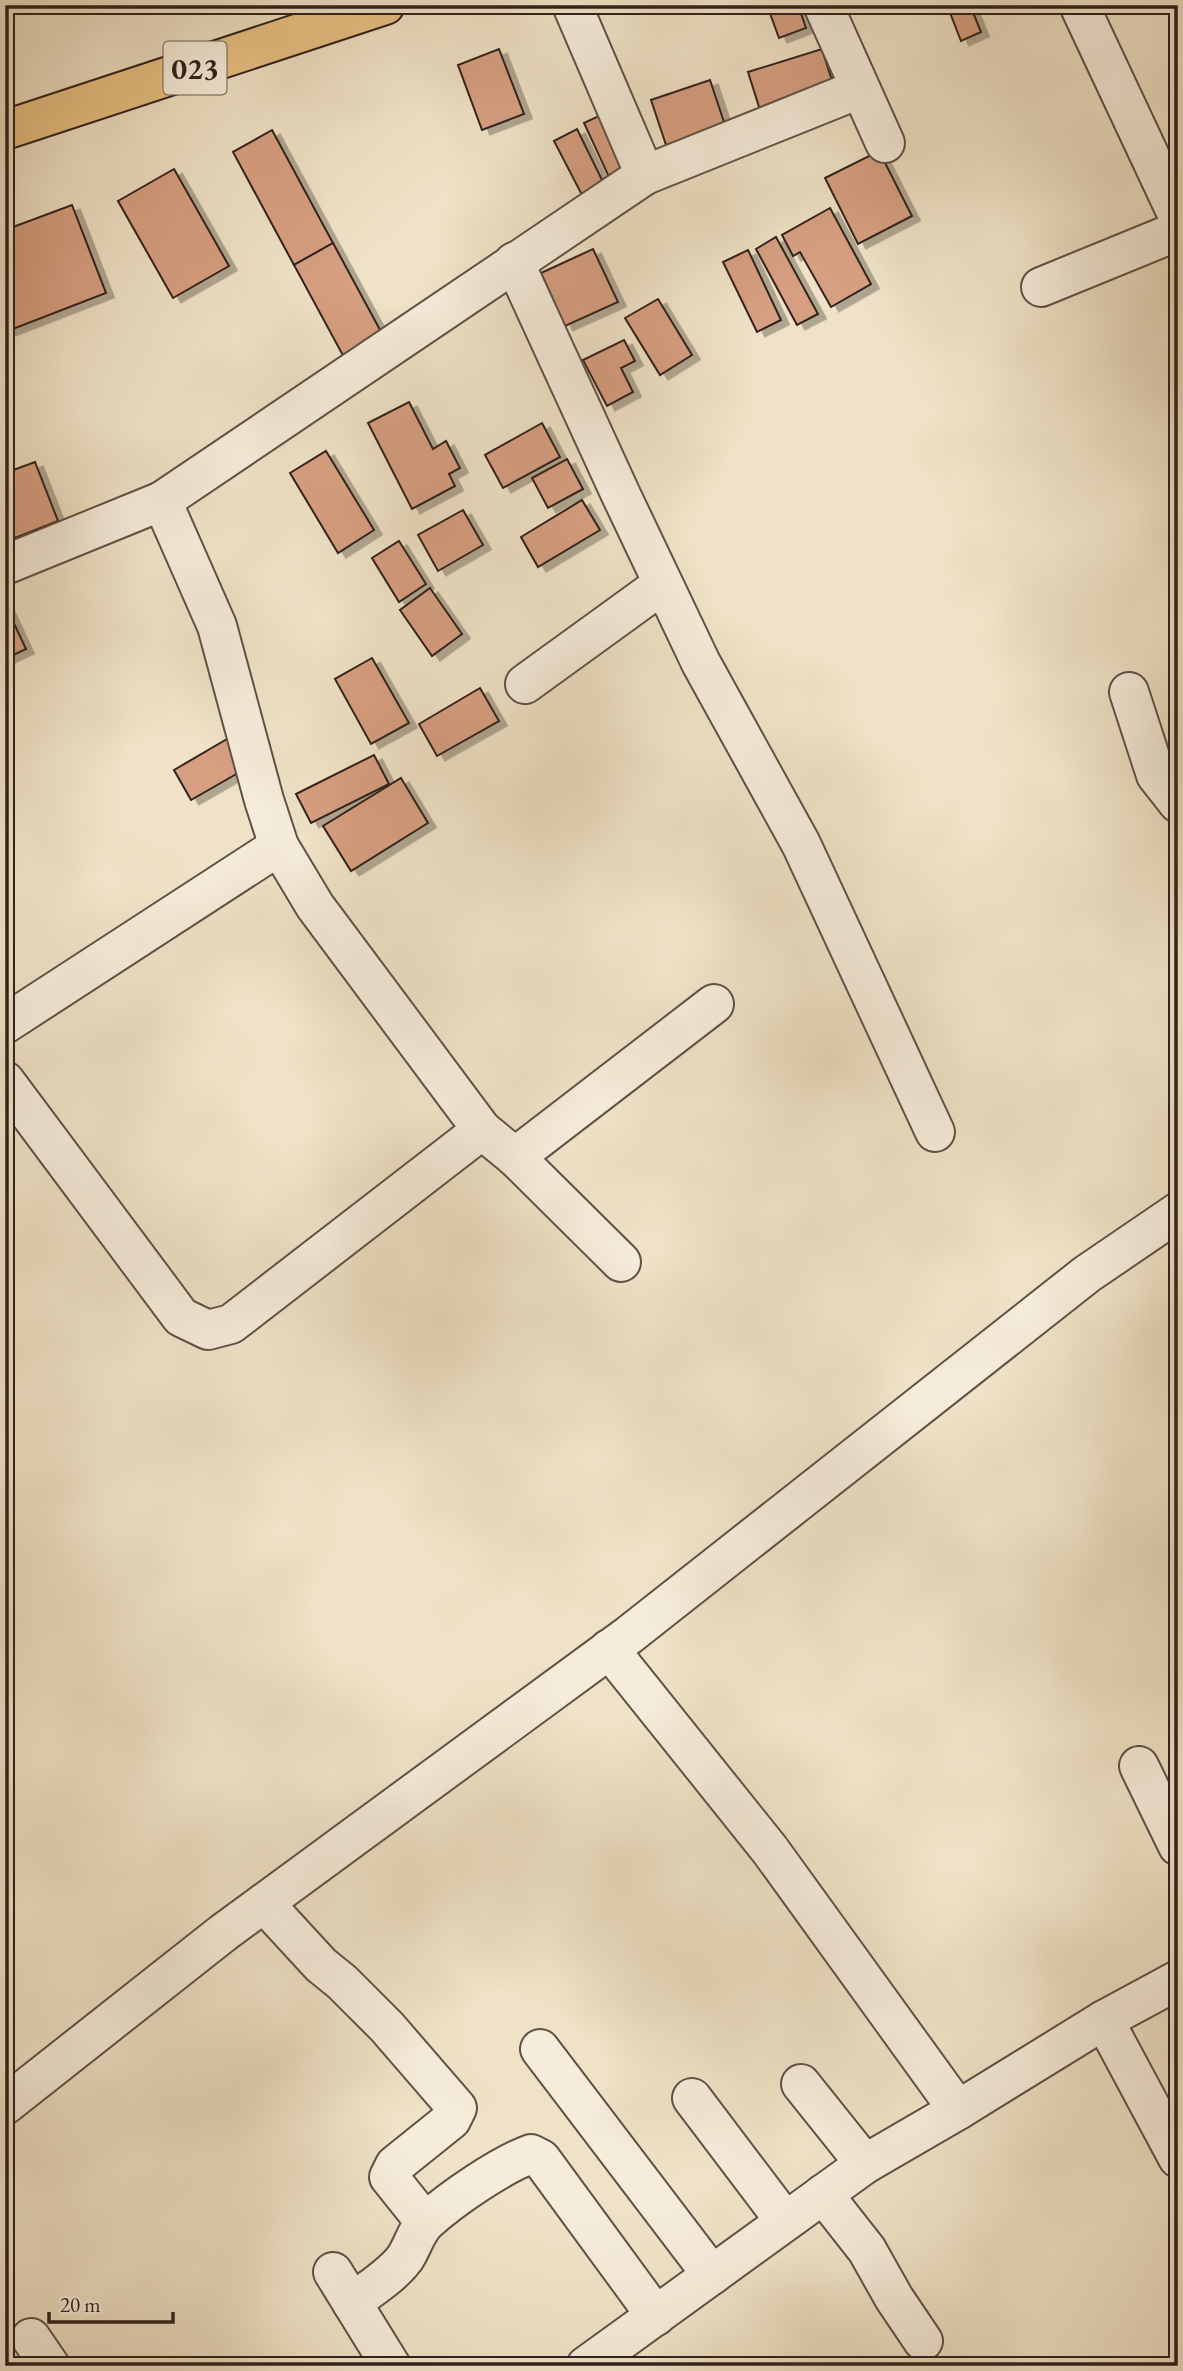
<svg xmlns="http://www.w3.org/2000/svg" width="1183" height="2371" viewBox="0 0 1183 2371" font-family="'EB Garamond',serif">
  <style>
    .building { fill: #d79f81; stroke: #30211c; stroke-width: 2; filter: url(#shadow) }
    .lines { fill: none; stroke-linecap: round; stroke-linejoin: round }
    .minor-casing { stroke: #605146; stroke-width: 42 }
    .primary-casing { stroke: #30211c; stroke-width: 42 }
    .minor { stroke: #f5ecda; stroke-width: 38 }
    .primary { stroke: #e8c183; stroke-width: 38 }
    .labels { text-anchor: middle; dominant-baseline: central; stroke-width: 7; stroke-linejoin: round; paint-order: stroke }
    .shield { fill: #f5ecda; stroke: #6b5e55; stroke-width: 2 }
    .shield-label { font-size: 30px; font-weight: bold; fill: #30211c }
  </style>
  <defs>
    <filter id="shadow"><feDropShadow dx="8" dy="4.5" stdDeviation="0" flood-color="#0004"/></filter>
  </defs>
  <rect width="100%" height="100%" fill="#efe2c6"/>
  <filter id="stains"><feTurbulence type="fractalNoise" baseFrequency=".00286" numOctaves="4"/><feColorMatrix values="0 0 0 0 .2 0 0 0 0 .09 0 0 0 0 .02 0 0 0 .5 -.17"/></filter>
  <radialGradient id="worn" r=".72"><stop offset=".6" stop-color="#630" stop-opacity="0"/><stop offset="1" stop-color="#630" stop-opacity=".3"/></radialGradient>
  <g class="building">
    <path d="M767,5H798L806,28L779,38Z"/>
    <path d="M947,5H970L981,32L961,41Z"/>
    <path d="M499,49L524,114L482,130L458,65Z"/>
    <path d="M822,49L834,87L760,110L748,72Z"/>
    <path d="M710,80L725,125L666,145L651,100Z"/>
    <path d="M605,113L629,167L609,177L584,123Z"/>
    <path d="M577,129L604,184L582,195L554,141Z"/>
    <path d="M272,130L333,243L294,265L233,152Z"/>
    <path d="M879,151L912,216L858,244L825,178Z"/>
    <path d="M174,169L229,266L173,298L118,201Z"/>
    <path d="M72,205L106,293L5,332V230Z"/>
    <path d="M830,208L871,284L831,307L800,252L793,256L782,235Z"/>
    <path d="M776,237L818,314L797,325L756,249Z"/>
    <path d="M333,243L385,339L346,361L294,265Z"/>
    <path d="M593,249L618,302L565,326L541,273Z"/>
    <path d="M748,250L781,320L757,332L723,262Z"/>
    <path d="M658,299L692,355L660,375L625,318Z"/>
    <path d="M624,340L635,361L621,368L633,392L607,406L583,360Z"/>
    <path d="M409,402L433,449L446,441L460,468L449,474L455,486L412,509L368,423Z"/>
    <path d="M542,423L560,457L503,488L485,455Z"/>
    <path d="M326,451L374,530L338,553L290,473Z"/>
    <path d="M567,459L583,489L548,508L532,478Z"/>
    <path d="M35,462L58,521L15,538L5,513V473Z"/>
    <path d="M582,500L600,530L538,567L521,537Z"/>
    <path d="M463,510L483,545L438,571L418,535Z"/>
    <path d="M399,541L426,584L399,602L372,558Z"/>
    <path d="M430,588L462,634L432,656L400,610Z"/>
    <path d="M5,604L26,649L5,659Z"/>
    <path d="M372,658L409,723L371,744L335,679Z"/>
    <path d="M480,688L499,721L437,756L419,724Z"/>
    <path d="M227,739L245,769L191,800L174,770Z"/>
    <path d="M374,755L389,784L311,823L296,794Z"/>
    <path d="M401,778L428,823L351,871L323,826Z"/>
  </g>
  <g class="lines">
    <g class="minor-casing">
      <g id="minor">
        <path d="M572,5L645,175L162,501L217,626L264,800L279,846L315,906L482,1130L515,1157L714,1004"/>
        <path d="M823,5L885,143"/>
        <path d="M1079,5L1178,216"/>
        <path d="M645,175L859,89"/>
        <path d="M514,262L621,495L701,663L801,844L935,1132"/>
        <path d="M1041,287L1178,231"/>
        <path d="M5,565L162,501"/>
        <path d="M525,684L663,584"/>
        <path d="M1129,692L1156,775L1178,803"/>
        <path d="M5,1024L279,846"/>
        <path d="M5,1081L181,1317L208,1330L231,1324L482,1130"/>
        <path d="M515,1157L621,1262"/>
        <path d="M609,1649L770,1850L958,2110"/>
        <path d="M1139,1766L1178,1846"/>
        <path d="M264,1903L321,1965L342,1982L387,2027L457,2108L451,2120L395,2165L389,2177L425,2222"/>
        <path d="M1104,2020L1178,2158"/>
        <path d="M540,2049L712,2275"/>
        <path d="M801,2084L865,2164"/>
        <path d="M692,2098L785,2221"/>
        <path d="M5,2105L223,1933L629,1635L1087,1274L1178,1212"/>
        <path d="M823,2194L867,2250L894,2298L923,2341"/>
        <path d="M333,2272L391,2366"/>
        <path d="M352,2303C369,2289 392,2276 405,2258C413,2246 416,2231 427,2221C451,2199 501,2165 531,2154L541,2159L656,2316"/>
        <path d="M31,2338L50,2366"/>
        <path d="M586,2366L865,2164L958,2110L1104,2020L1178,1980"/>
      </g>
    </g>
    <g class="primary-casing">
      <path id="primary" d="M5,130L385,5"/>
    </g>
    <use href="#minor" class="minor"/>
    <use href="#primary" class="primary"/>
  </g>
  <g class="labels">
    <rect class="shield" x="163.5" y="41.5" width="63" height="53" rx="5"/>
    <g class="shield-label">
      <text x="195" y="68">023</text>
    </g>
  </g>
  <rect width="1183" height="2371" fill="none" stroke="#efe2c6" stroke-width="28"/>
  <rect x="7" y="7" width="1169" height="2357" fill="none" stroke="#30211c" stroke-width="3.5"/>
  <rect x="14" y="14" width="1155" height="2343" fill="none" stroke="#30211c" stroke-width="2"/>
  <path d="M49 2312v10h124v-10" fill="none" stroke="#30211c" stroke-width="3.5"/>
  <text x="60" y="2312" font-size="21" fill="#30211c" stroke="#f5ecda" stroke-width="5" paint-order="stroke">20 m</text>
  <rect width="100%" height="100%" filter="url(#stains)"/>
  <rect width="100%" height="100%" fill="url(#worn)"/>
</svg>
